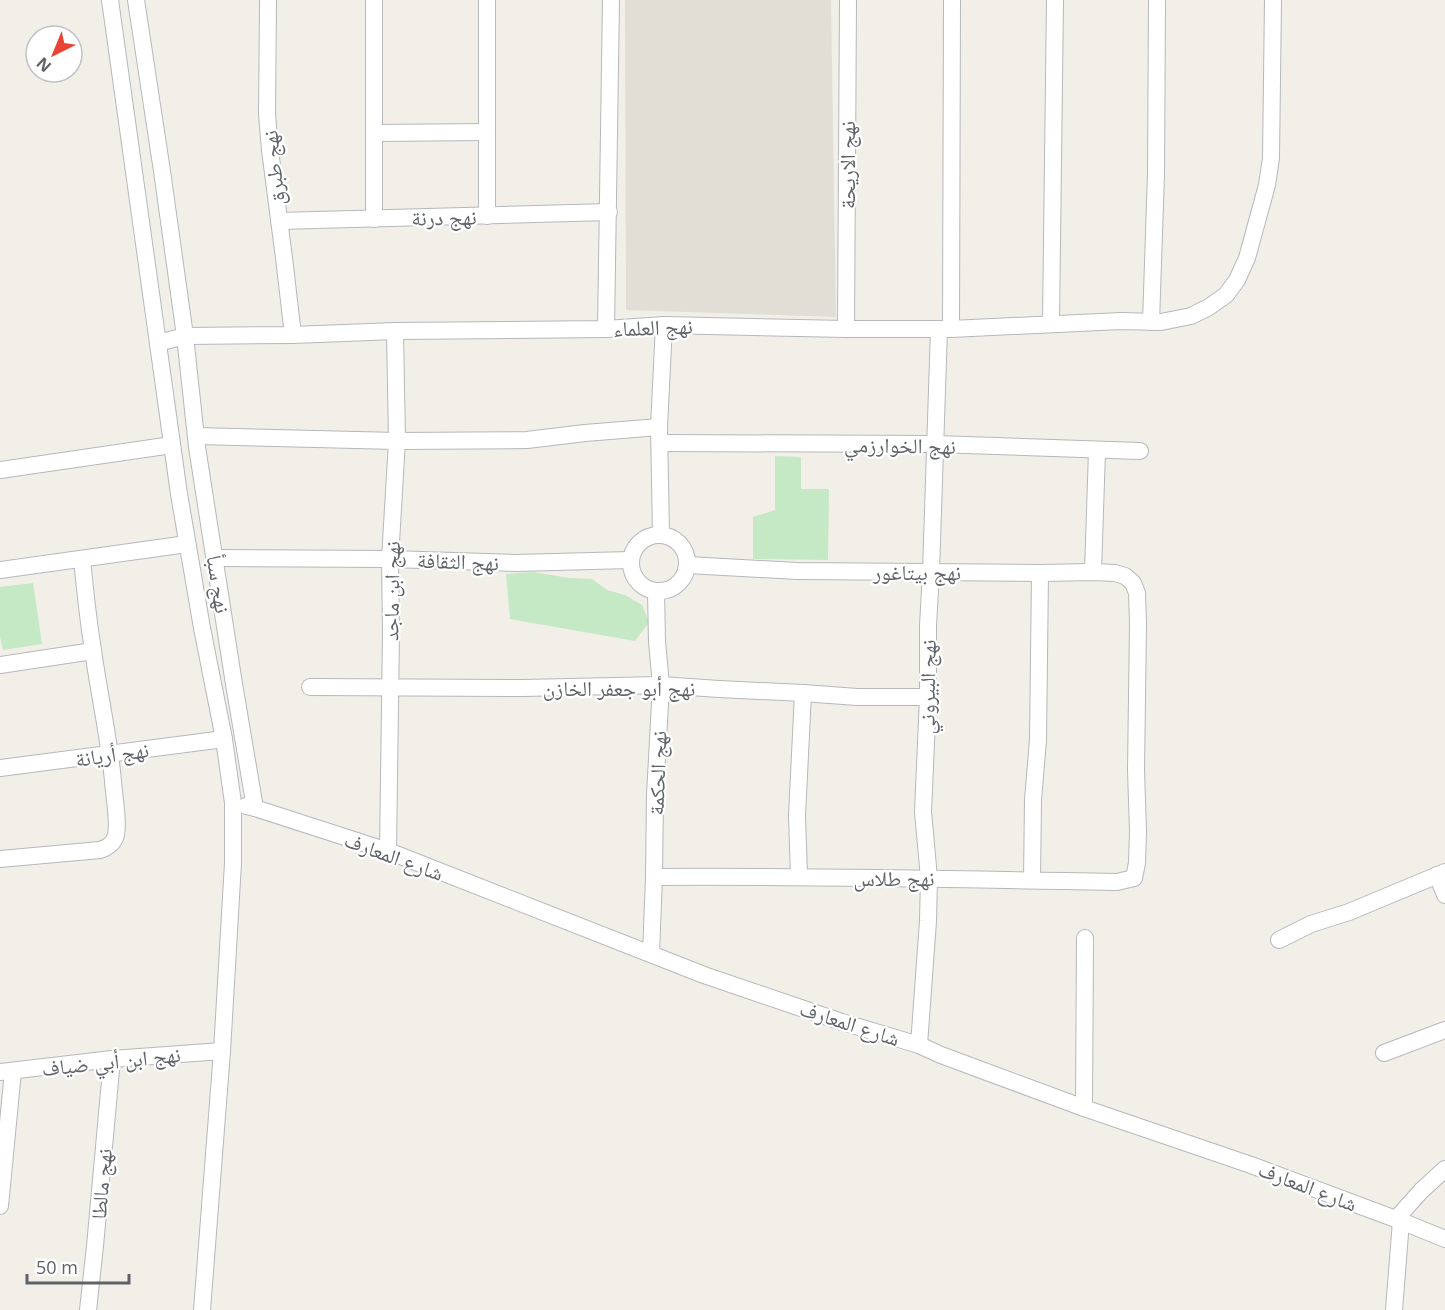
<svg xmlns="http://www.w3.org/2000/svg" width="1445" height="1310" viewBox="0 0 1445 1310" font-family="'Open Sans','Noto Naskh Arabic',sans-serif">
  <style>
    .education { fill: #e1ded6 }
    .green { fill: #c5e8c5 }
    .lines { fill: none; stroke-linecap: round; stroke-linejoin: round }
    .minor-casing { stroke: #b5b8bc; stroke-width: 18 }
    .minor { stroke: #fff; stroke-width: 16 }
    .labels { text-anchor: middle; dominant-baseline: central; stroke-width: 4.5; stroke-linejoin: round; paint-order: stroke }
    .street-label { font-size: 21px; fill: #5f6368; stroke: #fff }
  </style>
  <rect width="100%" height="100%" fill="#f1efe8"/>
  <path class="education" d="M625,0H831L836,317L626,310Z"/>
  <g class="green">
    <path d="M775,456L801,457V489H829L828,560L753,559V517L775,510Z"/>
    <path d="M533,572L569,578L592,579L607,590L625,595L642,605L649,622L635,641L510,619L506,574Z"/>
    <path d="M33,583L42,644L3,650L0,637V587Z"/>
  </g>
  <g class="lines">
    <g class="minor-casing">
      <g id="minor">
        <path d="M110,0L179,494L202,628L224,739L233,803V863L222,1051L202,1310"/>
        <path d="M136,0L162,171L185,336L197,447L234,684L255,808L246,806"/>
        <path d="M268,0L267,114L270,150L284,258L293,335"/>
        <path d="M374,0V219"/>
        <path d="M487,0V216"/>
        <path d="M374,133L487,132"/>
        <path d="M279,221L609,212"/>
        <path d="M1151,322L1156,174L1157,0"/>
        <path d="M1051,324L1055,0"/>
        <path d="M606,329L611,0"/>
        <path d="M846,329L848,0"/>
        <path d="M951,329L952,0"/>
        <path d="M158,343L185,336L293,335L395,331L606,329L664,325L846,329H951L1121,321L1161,322L1191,316L1209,307L1226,295L1237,280L1247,258L1267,185L1271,158L1273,0"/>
        <path d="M196,436L397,441L527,440L585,433L659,427"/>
        <path d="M660,443L936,444L1140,451"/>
        <path d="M0,470L172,445"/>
        <path d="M661,534L659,427L664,325"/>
        <circle cx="659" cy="563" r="28"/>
        <path d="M215,558L390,559L516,563L630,560"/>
        <path d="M0,570L187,544"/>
        <path d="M1093,572L1097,451"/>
        <path d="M0,665L93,651"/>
        <path d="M310,687L523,688L661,685L719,689L803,693L857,697H928"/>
        <path d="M0,768L224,739"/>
        <path d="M255,808L388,851L704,975L842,1022L919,1045L941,1055L1084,1108L1251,1165L1401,1221L1445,1239"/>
        <path d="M388,851L391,632L390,559L397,441L395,331"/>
        <path d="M0,859L100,850C107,848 114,843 116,835C119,820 114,797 113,781C109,737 99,694 93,650C88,620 85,590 82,559"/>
        <path d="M1437,875L1445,895"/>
        <path d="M799,876L797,816L803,693"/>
        <path d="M654,877C808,876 963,879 1117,882L1134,878L1137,863L1138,831L1136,770L1138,624L1137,593L1133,583L1125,576L1115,573L1093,572L1040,573L797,571L688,565"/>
        <path d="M1032,880L1033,800L1038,740L1040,573"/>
        <path d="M1279,940L1311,924L1349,912L1445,872"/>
        <path d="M651,954L654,877L655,795L661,685L657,642L656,591"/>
        <path d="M919,1045L928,921L929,878L923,812L928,697V626L931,572L939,329"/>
        <path d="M1384,1053L1445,1030"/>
        <path d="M0,1072L112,1059L222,1051"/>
        <path d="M1084,1108L1085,938"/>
        <path d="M0,1206L13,1071"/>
        <path d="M1396,1219L1421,1191L1445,1169"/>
        <path d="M88,1310L95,1246L112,1059"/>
        <path d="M1394,1310L1401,1221"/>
      </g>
    </g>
    <use href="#minor" class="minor"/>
  </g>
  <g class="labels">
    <g class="street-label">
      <text transform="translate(847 165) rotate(-90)">نهج الاريحة</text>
      <text transform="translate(273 168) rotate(-96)">نهج طبرق</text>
      <text transform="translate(444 217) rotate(-1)">نهج درنة</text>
      <text transform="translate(653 327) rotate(-2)">نهج العلماء</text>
      <text transform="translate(900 445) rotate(1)">نهج الخوارزمي</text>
      <text transform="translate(458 561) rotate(2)">نهج الثقافة</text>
      <text x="917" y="572">نهج بيتاغور</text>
      <text transform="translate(219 584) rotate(81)">نهج سبأ</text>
      <text transform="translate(391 591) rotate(-89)">نهج ابن ماجد</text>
      <text transform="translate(927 687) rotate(-89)">نهج البيروني</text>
      <text x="619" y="688">نهج أبو جعفر الخازن</text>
      <text transform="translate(112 754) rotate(-8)">نهج أريانة</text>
      <text transform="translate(657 773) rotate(-88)">نهج الحكمة</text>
      <text transform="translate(394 856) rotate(20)">شارع المعارف</text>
      <text x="894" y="878">نهج طلاس</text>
      <text transform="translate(850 1023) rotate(18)">شارع المعارف</text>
      <text transform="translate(111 1061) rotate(-6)">نهج ابن أبي ضياف</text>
      <text transform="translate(101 1184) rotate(-85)">نهج مالطا</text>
      <text transform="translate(1308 1186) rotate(21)">شارع المعارف</text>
    </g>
  </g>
  <g transform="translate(54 54) rotate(223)"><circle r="28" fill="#ffffff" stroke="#bfc1c3" stroke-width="1.5"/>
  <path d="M0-4.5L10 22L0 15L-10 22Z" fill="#ea4335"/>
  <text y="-9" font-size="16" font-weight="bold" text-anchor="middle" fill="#5f6368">N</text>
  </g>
  <path d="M27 1274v9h102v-9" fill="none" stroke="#5f6368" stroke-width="3"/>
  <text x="36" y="1274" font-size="18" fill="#5f6368" stroke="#ffffff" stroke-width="4.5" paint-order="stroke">50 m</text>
</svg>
